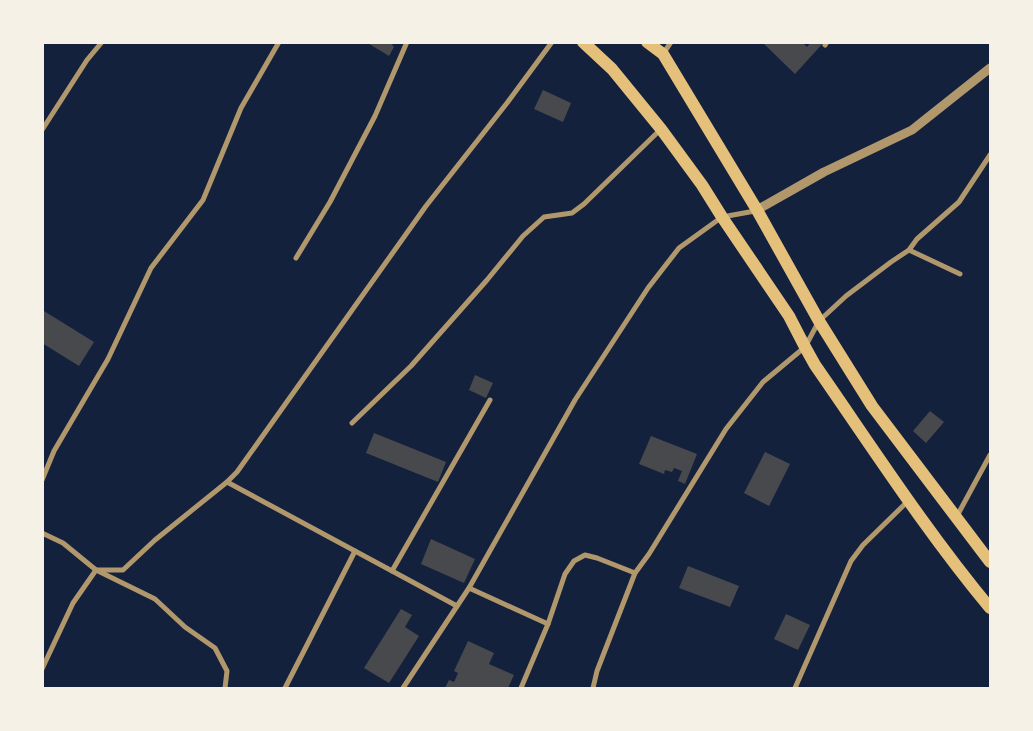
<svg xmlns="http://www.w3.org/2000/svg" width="1033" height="731" viewBox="0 0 1033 731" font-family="Jost,sans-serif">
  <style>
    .building { fill: #48494c }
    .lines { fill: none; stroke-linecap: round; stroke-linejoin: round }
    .minor { stroke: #b1986c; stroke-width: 5 }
    .tertiary { stroke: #b1986c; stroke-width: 9 }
    .primary { stroke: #e5c07b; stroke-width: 12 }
  </style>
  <rect width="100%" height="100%" fill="#14213d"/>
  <g class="building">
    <path d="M366,42H390L394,47L389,56Z"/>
    <path d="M762,42H802L807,47L811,42H824L795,74Z"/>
    <path d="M543,90L571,103L563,122L534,109Z"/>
    <path d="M44,311L94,342L79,366L42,343V313Z"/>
    <path d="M475,375L493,383L486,398L469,390Z"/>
    <path d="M930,411L944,422L926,443L913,431Z"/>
    <path d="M374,433L446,462L438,482L366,453Z"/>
    <path d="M651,436L697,454L685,484L678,481L682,471L674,468L672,472L665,470L664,474L639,464Z"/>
    <path d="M765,452L790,464L769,506L744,493Z"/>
    <path d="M431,539L475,559L464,583L421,564Z"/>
    <path d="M688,566L739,586L730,607L679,588Z"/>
    <path d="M401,609L412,615L405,627L419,636L389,683L364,668Z"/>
    <path d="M786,614L810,625L798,650L774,639Z"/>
    <path d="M468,641L494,653L489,664L514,675L508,688H445L449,680L454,682L458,673L454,671Z"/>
  </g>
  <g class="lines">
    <g class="minor">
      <path d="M825,45L827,42"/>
      <path d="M663,54L671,42"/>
      <path d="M42,130L87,60L102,42"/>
      <path d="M909,250L960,274"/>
      <path d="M296,258L330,202L375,116L407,42"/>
      <path d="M352,423L411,366L487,280L523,236L544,217L572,213L584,204L661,129"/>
      <path d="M42,480L54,451L108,359L151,268L203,200L241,108L279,42"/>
      <path d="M227,482L457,606"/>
      <path d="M957,516L990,455"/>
      <path d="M42,533L63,543L96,570L155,599L185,627L215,648L227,671L225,688"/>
      <path d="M96,570H123L155,540L227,482L237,472L426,206L507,103L552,42"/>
      <path d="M392,571L490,400"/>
      <path d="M469,588L548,624"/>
      <path d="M42,669L73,603L96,570"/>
      <path d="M285,688L355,551"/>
      <path d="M403,688L469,588L575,400L648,288L679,248L722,217L755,211"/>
      <path d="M521,688L548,624L565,574L574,561L585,555L597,558L635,573"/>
      <path d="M593,688L597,671L635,573L649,554L726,429L763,382L805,347L819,321L846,296L891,262L909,250L917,239L959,202L990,155"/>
      <path d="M795,688L851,561L863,545L908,501"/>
    </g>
    <path class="tertiary" d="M757,210L824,172L912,130L990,68"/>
    <g class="primary">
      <path d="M583,42L612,69L661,129L702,185L722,217L789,316L805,347L815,365C872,447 926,531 990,608"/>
      <path d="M647,42L663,54L757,210L819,321L872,406L990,562"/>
    </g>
  </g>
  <rect width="1033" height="731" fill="none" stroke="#f6f1e7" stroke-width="88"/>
</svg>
